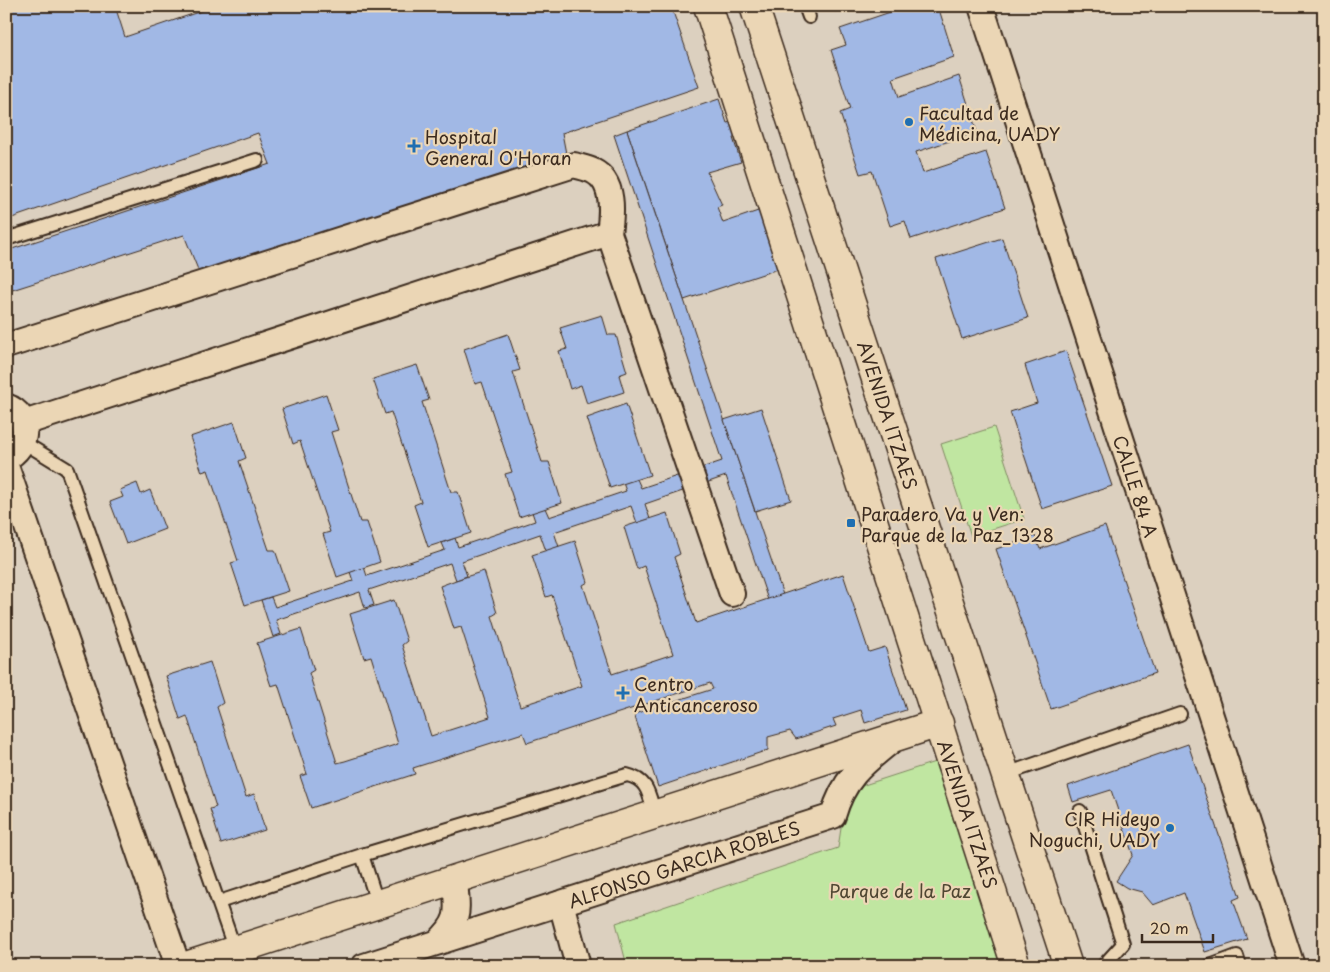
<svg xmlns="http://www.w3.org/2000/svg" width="1330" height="972" viewBox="0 0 1330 972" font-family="'Playpen Sans',sans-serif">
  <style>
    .green { fill: #c0e6a1; stroke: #7e8860 }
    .building { fill: #a1b8e5; stroke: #3b2a1e }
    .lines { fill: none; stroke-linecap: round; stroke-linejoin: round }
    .lane-casing { stroke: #3b2a1e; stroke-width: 16 }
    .street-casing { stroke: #3b2a1e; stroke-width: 28 }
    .secondary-casing { stroke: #3b2a1e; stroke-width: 31 }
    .primary-casing { stroke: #3b2a1e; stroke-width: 31 }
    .lane { stroke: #ebd6b5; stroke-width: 12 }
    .street { stroke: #ebd6b5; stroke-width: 24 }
    .secondary { stroke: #ebd6b5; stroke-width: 28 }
    .primary { stroke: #ebd6b5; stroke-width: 28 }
    .poi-dot { fill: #1f6fb2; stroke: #ebd6b5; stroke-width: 2 }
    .labels { text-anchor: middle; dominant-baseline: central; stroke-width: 4.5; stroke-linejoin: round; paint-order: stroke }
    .poi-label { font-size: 18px; fill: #3b2a1e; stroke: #ebd6b5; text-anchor: start }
    .street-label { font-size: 18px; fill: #3b2a1e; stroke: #ebd6b5 }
    .park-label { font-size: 18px; fill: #4f4632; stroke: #ebd6b5 }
  </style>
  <rect width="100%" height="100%" fill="#dcd0bf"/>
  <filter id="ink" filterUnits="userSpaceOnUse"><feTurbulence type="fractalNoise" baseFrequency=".02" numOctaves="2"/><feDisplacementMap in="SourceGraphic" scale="10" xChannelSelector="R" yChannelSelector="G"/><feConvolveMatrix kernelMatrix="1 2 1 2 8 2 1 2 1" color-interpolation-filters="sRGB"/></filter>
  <g filter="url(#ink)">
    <g class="green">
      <path d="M994,427L1024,519L971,536L941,444Z"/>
      <path d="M938,761L1005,966H627L616,923L838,848L845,802L855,788Z"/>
    </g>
    <g class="building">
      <path d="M6,6H115L125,37L216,6H671L699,87L562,133L567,159L201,277L184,235L6,292V251L270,164L258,133L6,220Z"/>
      <path d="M834,6H852L835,12Z"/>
      <path d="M908,6H938L954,57L893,78L899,97L959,76L977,132L916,152L923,173L986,152L1005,208L911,239L905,221L890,226L872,171L860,174L840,113L850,109L831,50L846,45L840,29Z"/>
      <path d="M719,99L727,123L735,121L740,136L733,138L741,162L707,172L722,205L717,207L723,223L761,210L782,251L773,254L778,269L684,300L627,130Z"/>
      <path d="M627,130L783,595L768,600L726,476L645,504L650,519L637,523L631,506L554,532L559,547L546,551L540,534L462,561L467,576L456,580L450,563L369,590L374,605L365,608L360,592L276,620L281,634L273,637L261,600L271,597L275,607L353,581L350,572L364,567L367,576L445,550L442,543L455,538L458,547L535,521L532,512L545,508L549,517L626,491L623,483L637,479L641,488L722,461L614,135Z"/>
      <path d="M1002,238L1028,318L962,339L936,259Z"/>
      <path d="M602,315L608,335H616L627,372L619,375L624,392L587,404L581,385L570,389L559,351L567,349L560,328Z"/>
      <path d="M508,334L520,370L513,372L542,462H549L562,503L519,517L505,474L512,472L482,382L475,384L464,349Z"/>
      <path d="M1066,351L1112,486L1042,509L1010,412L1037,403L1025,365Z"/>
      <path d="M417,365L429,400L422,402L451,492H458L471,533L428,547L414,505L421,502L391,412L385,414L373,379Z"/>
      <path d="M326,394L338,430L331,432L360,522H367L380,562L337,577L323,534L330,532L300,441L293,444L282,409Z"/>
      <path d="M626,404L650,475L610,488L587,418Z"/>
      <path d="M761,408L791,500L755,511L724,420Z"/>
      <path d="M234,422L246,458L239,461L269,550H275L289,591L245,605L231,563L238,561L208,470L202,472L190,437Z"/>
      <path d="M137,483L141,494L150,490L165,529L126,544L110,502L123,497L120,490Z"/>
      <path d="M667,513L680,554L674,557L696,623L843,574L869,652L885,647L906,710L865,723L861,710L833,719L836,726L796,739L790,731L768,737V750L658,787L634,714L713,689L710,683L527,743L523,733L413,768L415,774L311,808L300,776L307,774L278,684L271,686L257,643L301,629L314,670L309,673L337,763L345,761L398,744L371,656L364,658L350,614L394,600L407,641L402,645L431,736L490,717L461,627L454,629L440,586L456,580L484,571L497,613L492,616L520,706L582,686L552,595L546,597L532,555L575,541L588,582L583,585L612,674L673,654L644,566L637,569L624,527Z"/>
      <path d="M1105,526L1155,673L1051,709L996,549L1035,536L1040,549Z"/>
      <path d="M210,662L223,703L217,707L246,797L254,794L265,830L221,844L210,809L216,807L187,716L180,719L166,676Z"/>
      <path d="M1188,744L1240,897L1233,900L1247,939L1205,952L1184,893L1153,905L1142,892L1127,888L1116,881L1133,855L1111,790L1073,802L1068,786Z"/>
    </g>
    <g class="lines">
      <g class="lane-casing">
        <g id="lane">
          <path d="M805,6L809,17"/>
          <path d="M6,239L257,160"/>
          <path d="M23,442L67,469L235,950"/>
          <path d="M1006,774L1180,714"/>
          <path d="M1080,811L1123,944L1103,966"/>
          <path d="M362,855L378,905"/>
          <path d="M219,902L362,855L627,775C649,780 649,796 655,815"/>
          <path d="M1210,966L1237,956L1240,966"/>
        </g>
      </g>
      <g class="street-casing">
        <g id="street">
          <path d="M981,6L1292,966"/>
          <path d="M6,346L574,165C580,167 587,168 593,171C615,182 612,213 609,233L732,594"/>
          <path d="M6,406C32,415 29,448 6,458"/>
          <path d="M24,423L609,233"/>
          <path d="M6,466L178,966"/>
          <path d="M561,903L578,966"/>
          <path d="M438,942C462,919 457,911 455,880"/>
          <path d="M364,966L833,816C843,780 861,765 890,742"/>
        </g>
      </g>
      <g class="secondary-casing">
        <path id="secondary" d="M186,966L939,723"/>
      </g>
      <g class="primary-casing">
        <g id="primary">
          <path d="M708,6L1016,966"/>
          <path d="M754,6L1068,966"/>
        </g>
      </g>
      <use href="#lane" class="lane"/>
      <use href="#street" class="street"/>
      <use href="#secondary" class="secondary"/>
      <use href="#primary" class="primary"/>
    </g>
  </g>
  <g class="poi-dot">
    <circle cx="909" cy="122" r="5"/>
    <path d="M411.5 138.5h5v5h5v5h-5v5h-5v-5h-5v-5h5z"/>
    <rect x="846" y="518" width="10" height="10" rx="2.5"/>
    <path d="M620.5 685.5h5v5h5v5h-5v5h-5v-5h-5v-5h5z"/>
    <circle cx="1170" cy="828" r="5"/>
  </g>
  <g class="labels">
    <g class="poi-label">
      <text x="919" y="112">Facultad de<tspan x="919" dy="21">Médicina, UADY</tspan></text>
      <text x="425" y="136">Hospital<tspan x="425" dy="21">General O'Horan</tspan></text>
      <text x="861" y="513">Paradero Va y Ven:<tspan x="861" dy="21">Parque de la Paz_1328</tspan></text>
      <text x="634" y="683">Centro<tspan x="634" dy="21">Anticanceroso</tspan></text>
      <text x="1160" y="818" text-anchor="end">CIR Hideyo<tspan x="1160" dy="21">Noguchi, UADY</tspan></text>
    </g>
    <g class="street-label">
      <text transform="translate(888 415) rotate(72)">AVENIDA ITZAES</text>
      <text transform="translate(1136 486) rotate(72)">CALLE 84 A</text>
      <text transform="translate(968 814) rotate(72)">AVENIDA ITZAES</text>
      <text transform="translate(684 864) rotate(-18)">ALFONSO GARCIA ROBLES</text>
    </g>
    <g class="park-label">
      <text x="900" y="890">Parque de la Paz</text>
    </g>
  </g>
  <rect width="1330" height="972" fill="none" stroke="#ebd6b5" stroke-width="25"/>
  <rect x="12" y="12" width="1305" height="947" fill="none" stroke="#3b2a1e" stroke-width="2" filter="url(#ink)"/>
  <path d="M1142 934v8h71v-8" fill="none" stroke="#3b2a1e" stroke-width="2.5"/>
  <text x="1150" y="934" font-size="15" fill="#3b2a1e" stroke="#ebd6b5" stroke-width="4" paint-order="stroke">20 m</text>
</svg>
